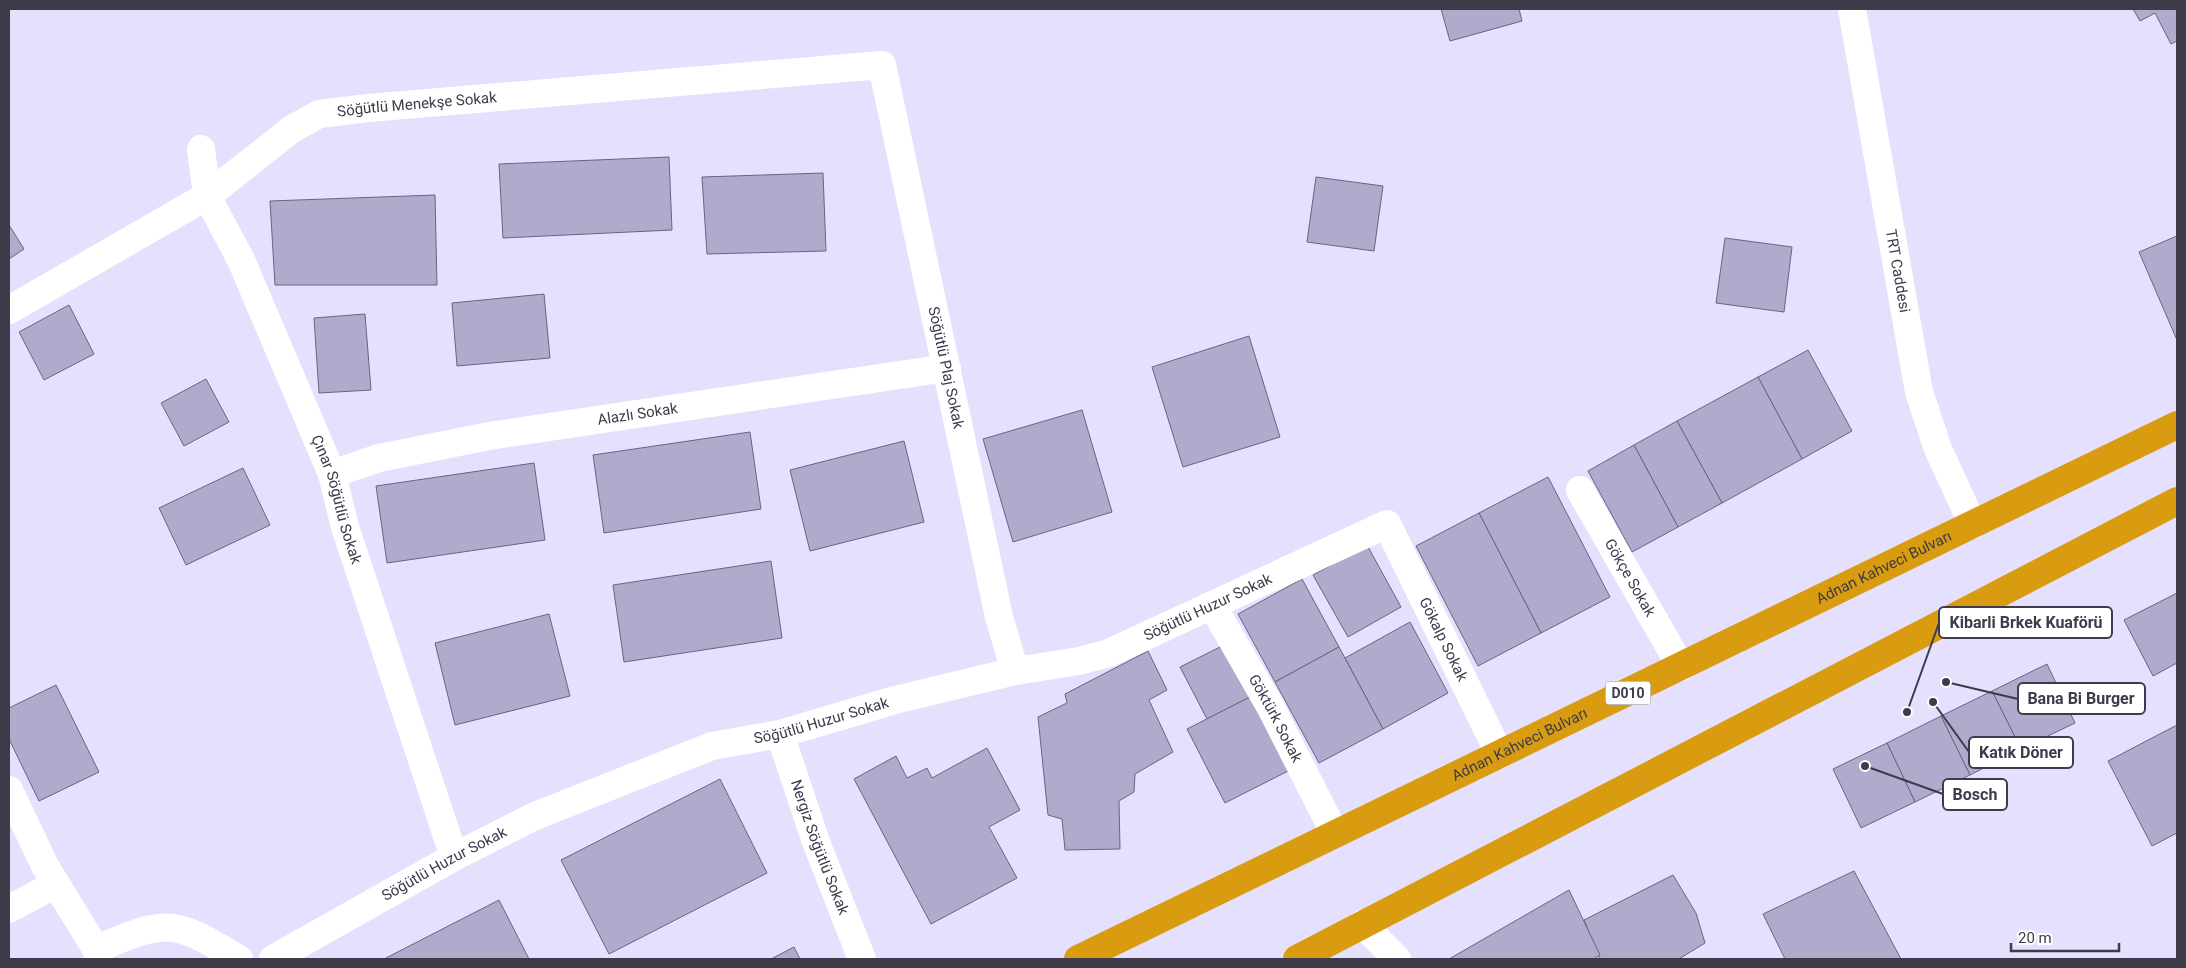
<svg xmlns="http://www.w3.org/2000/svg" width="2186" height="968" viewBox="0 0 2186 968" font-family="Roboto,sans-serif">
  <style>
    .building { fill: #b0aacd; stroke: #6a6483 }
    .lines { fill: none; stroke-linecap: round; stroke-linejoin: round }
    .minor { stroke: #fff; stroke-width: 28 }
    .highway { stroke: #d99c11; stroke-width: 28 }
    .labels { text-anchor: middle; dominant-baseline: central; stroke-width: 4; stroke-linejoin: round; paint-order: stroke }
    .shield { fill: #fff; stroke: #777680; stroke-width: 1 }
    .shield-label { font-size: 14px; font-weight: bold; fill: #3d3b49 }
    .street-label { font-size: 15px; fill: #3d3b49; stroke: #fff }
    .leader { fill: none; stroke: #3d3b49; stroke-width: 2 }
    .callout-dot { fill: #3d3b49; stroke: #fff; stroke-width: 2 }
    .callout { fill: #fff; stroke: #3d3b49; stroke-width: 2 }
    .callout-label { font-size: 16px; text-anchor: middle; font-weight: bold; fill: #3d3b49 }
  </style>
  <rect width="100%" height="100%" fill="#e5e0fd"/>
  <g class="building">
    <path d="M1441,9H1519L1522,21L1450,41Z"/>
    <path d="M2133,9H2177V41L2171,44L2155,13L2140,21Z"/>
    <path d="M669,157L672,230L503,238L499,164Z"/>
    <path d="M823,173L826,251L707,254L702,177Z"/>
    <path d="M1316,177L1383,186L1374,251L1307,242Z"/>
    <path d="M435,195L437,285H275L270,201Z"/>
    <path d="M9,225L24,249L9,259Z"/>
    <path d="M2177,236V340L2139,252Z"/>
    <path d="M1725,238L1792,247L1784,312L1716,303Z"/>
    <path d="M544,294L550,358L457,366L452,303Z"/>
    <path d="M69,305L94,354L44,380L19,332Z"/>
    <path d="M365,314L371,390L319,393L314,318Z"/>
    <path d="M1249,336L1280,437L1183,467L1152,367Z"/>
    <path d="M1808,350L1852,431L1802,459L1758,377Z"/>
    <path d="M1758,377L1802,459L1722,503L1677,421Z"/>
    <path d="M206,379L229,422L184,446L161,403Z"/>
    <path d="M1082,410L1112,512L1013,542L983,439Z"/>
    <path d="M1677,421L1722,503L1678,527L1634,445Z"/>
    <path d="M750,432L761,509L604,533L593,455Z"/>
    <path d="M904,441L924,522L810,551L790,470Z"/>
    <path d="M1634,445L1678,527L1632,552L1588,471Z"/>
    <path d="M534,463L545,540L387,563L376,486Z"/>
    <path d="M243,468L270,525L186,565L159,508Z"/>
    <path d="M1548,477L1610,597L1541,633L1479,513Z"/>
    <path d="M1479,513L1541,633L1478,666L1416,546Z"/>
    <path d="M1367,545L1401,607L1348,637L1313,575Z"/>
    <path d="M771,561L782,638L624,662L613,585Z"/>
    <path d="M1302,579L1339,647L1275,682L1238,614Z"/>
    <path d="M2177,593V663L2153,676L2124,620Z"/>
    <path d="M549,614L570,696L455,725L435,643Z"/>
    <path d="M1410,622L1448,693L1383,729L1345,658Z"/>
    <path d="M1226,644L1252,696L1207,719L1180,667Z"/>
    <path d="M1339,647L1383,729L1319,763L1275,682Z"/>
    <path d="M1148,651L1167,690L1149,700L1173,752L1135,774L1134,792L1119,801L1120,849L1065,850L1062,819L1048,815L1038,717L1067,703L1065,694Z"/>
    <path d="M2047,664L2075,723L2021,749L1992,691Z"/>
    <path d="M56,685L99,772L39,801L9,739V708Z"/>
    <path d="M1992,691L2021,749L1970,775L1941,716Z"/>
    <path d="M1252,696L1290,770L1225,803L1187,729Z"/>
    <path d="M1941,716L1970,775L1915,802L1887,743Z"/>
    <path d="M2177,725V833L2152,846L2108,761Z"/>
    <path d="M1887,743L1915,802L1861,828L1833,769Z"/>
    <path d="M987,748L1020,810L989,827L1017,878L931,924L854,779L896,756L907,778L927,768L932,778Z"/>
    <path d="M720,779L767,873L609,954L561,860Z"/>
    <path d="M1854,871L1901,959H1785L1763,914Z"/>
    <path d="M1673,875L1696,913L1705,943L1679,959H1600L1584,920Z"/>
    <path d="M1569,890L1600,955L1594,959H1449Z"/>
    <path d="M499,900L529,959H384Z"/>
    <path d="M794,947L800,959H771Z"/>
  </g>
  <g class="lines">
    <g class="minor">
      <path id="s1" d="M1852,9L1919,392L1938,449L1973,525"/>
      <path id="s2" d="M201,149L207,196L241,260L332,474L345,527L454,857"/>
      <path id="s3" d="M9,310L207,196L292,129L319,114L368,108L882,65L999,617L1015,671"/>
      <path id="s4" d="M332,474L379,458L489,436L947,368"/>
      <path id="s5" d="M1580,490L1681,667"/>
      <path id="s6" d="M1212,605L1271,708L1335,834"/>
      <path id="s7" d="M780,734L816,842L862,959"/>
      <path d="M9,790L45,866L96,949L100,959"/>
      <path d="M9,909L56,884"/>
      <path d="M1362,924L1397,959"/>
      <path d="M96,949C120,940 153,922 179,929C201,935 220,948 239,959"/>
      <path id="s8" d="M273,959L454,857L535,816L712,746L780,734L895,700L1015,671L1079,661L1109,653L1387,524L1500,755"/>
    </g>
    <g class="highway">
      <path id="s9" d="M1078,959L2177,425"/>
      <path d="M1297,959L2177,501"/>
    </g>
  </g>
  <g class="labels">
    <rect class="shield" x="1605.5" y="681.5" width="45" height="23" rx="4"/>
    <g class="shield-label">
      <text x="1628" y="693">D010</text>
    </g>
    <g class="street-label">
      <text stroke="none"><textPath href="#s3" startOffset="466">Söğütlü Menekşe Sokak</textPath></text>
      <text stroke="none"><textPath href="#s1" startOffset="266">TRT Caddesi</textPath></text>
      <text stroke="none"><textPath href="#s3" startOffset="1242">Söğütlü Plaj Sokak</textPath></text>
      <text stroke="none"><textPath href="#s4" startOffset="312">Alazlı Sokak</textPath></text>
      <text stroke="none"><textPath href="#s2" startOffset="378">Çınar Söğütlü Sokak</textPath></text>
      <text stroke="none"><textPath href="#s9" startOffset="896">Adnan Kahveci Bulvarı</textPath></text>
      <text stroke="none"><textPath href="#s5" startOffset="101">Gökçe Sokak</textPath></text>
      <text stroke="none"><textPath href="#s8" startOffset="1006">Söğütlü Huzur Sokak</textPath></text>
      <text stroke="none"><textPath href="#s8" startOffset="1332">Gökalp Sokak</textPath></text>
      <text stroke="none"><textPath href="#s6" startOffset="130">Göktürk Sokak</textPath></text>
      <text stroke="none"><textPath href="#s8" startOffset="601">Söğütlü Huzur Sokak</textPath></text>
      <text stroke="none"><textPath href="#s9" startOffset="491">Adnan Kahveci Bulvarı</textPath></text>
      <text stroke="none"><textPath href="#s7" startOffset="120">Nergiz Söğütlü Sokak</textPath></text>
      <text stroke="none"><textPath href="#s8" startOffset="196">Söğütlü Huzur Sokak</textPath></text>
    </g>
  </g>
  <path class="leader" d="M1907 712L1939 623M1946 682L2018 699M1933 702L1969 752M1865 766L1943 794"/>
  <g class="callout-dot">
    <circle cx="1907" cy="712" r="5"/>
    <circle cx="1946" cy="682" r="5"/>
    <circle cx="1933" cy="702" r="5"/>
    <circle cx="1865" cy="766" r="5"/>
  </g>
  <g class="callout">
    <rect x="1939" y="607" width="173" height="31" rx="5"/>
    <rect x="2018" y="683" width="127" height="31" rx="5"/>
    <rect x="1969" y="737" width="104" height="31" rx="5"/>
    <rect x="1943" y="779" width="64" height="31" rx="5"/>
  </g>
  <g class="callout-label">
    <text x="2026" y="628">Kibarli Brkek Kuaförü</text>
    <text x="2081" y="704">Bana Bi Burger</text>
    <text x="2021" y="758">Katık Döner</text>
    <text x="1975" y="800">Bosch</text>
  </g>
  <rect width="2186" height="968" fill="none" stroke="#3d3b49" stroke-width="20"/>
  <path d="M2011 943v8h108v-8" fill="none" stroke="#3d3b49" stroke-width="2.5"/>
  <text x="2018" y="943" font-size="15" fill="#3d3b49" stroke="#ffffff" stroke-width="4" paint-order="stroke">20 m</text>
</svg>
